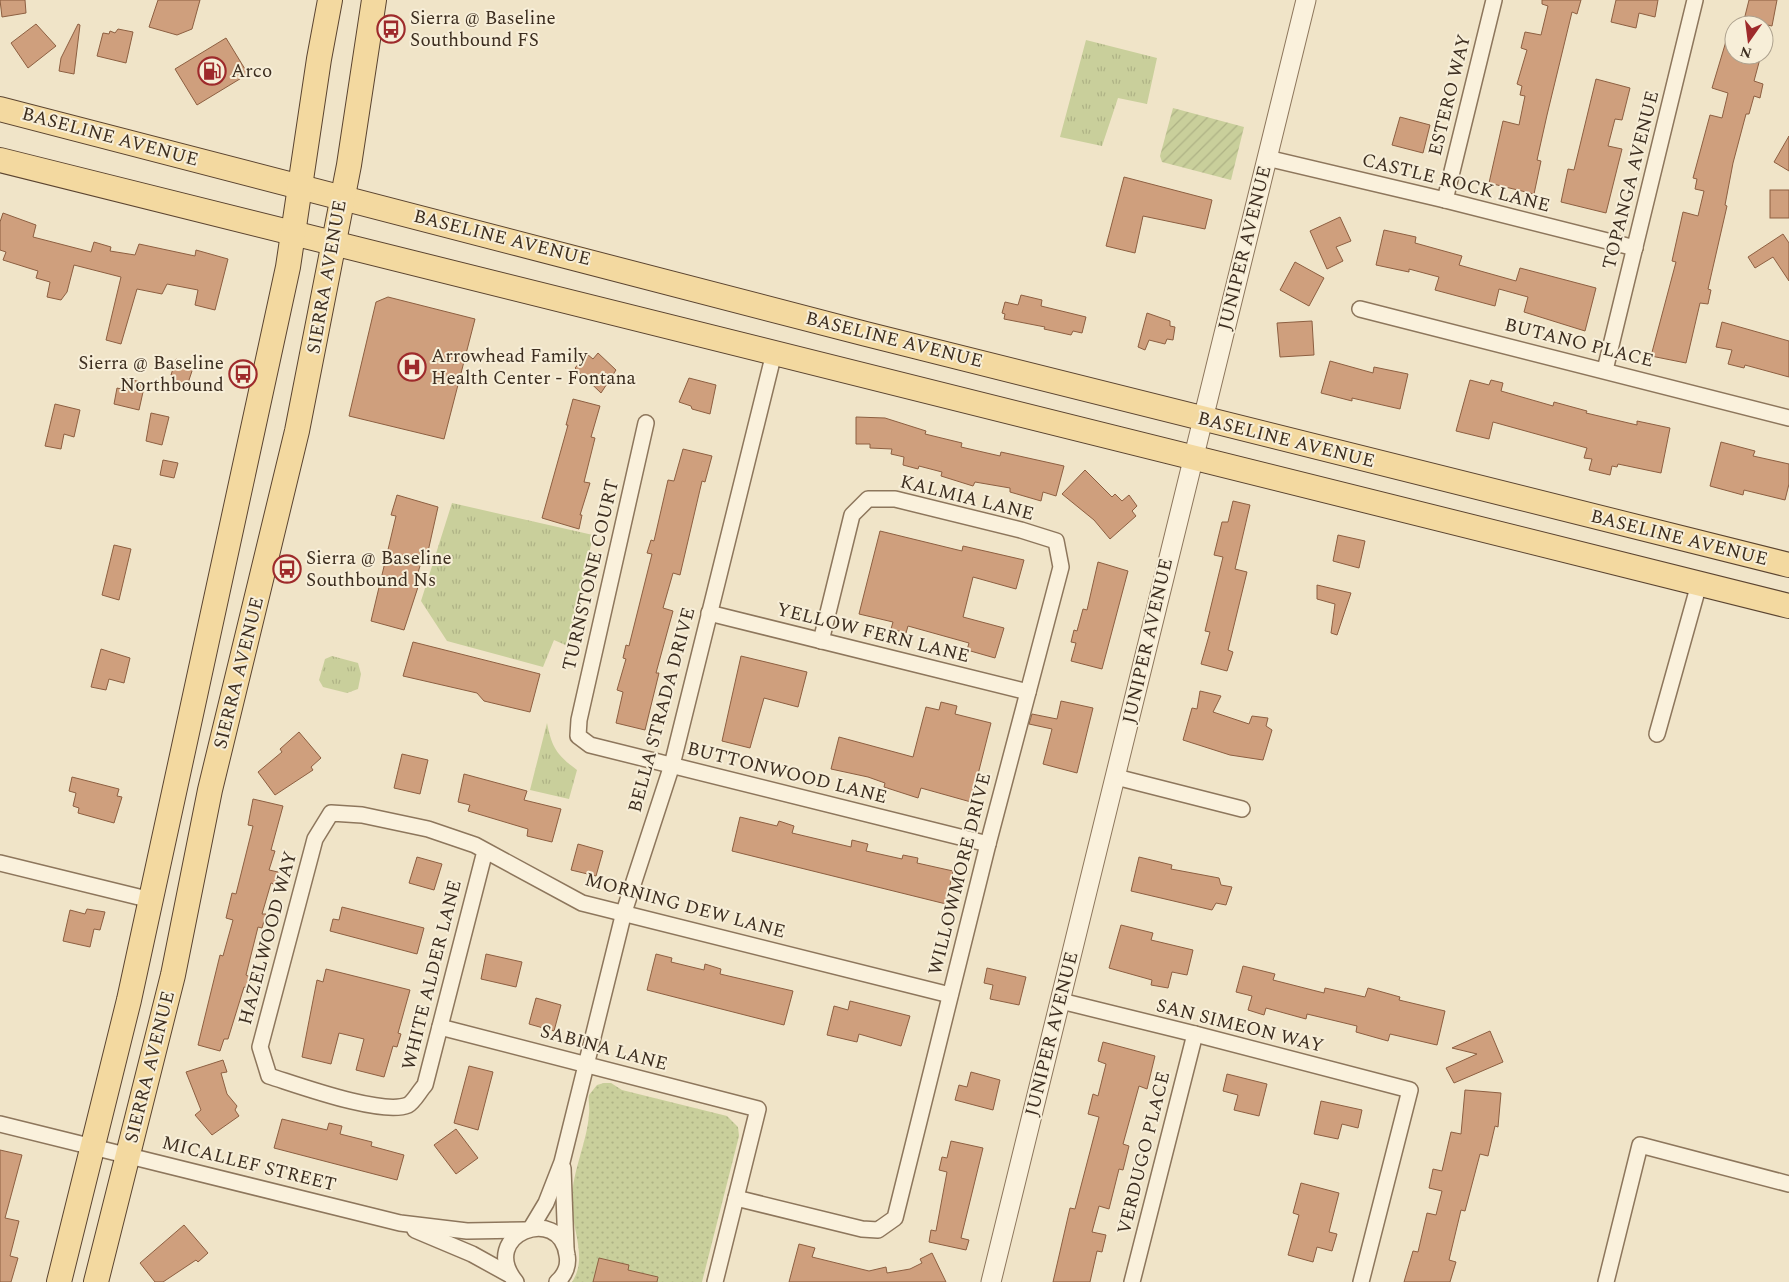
<svg xmlns="http://www.w3.org/2000/svg" width="1789" height="1282" viewBox="0 0 1789 1282" font-family="Spectral,serif">
  <style>
    .grass { fill: url(#grass-tufts) }
    .park { fill: url(#park-dots) }
    .garden { fill: url(#garden-furrows) }
    .building { fill: #cf9f7d; stroke: #8d5f41 }
    .lines { fill: none; stroke-linecap: round; stroke-linejoin: round }
    .minor-casing { stroke: #8d765c; stroke-width: 18 }
    .tertiary-casing { stroke: #8d765c; stroke-width: 21 }
    .primary-casing { stroke: #5b4430; stroke-width: 26 }
    .minor { stroke: #faf1dc; stroke-width: 15 }
    .tertiary { stroke: #faf1dc; stroke-width: 19 }
    .primary { stroke: #f3d9a0; stroke-width: 24 }
    .labels { text-anchor: middle; dominant-baseline: central; stroke-width: 4; stroke-linejoin: round; paint-order: stroke }
    .poi-label { font-size: 19px; fill: #3d2e20; stroke: #f7eed8; text-anchor: start }
    .street-label { font-size: 19px; fill: #3d2e20; stroke: #f7eed8 }
  </style>
  <defs>
    <pattern id="grass-tufts" width="24" height="20" patternUnits="userSpaceOnUse" patternTransform="scale(1.25)"><rect width="24" height="20" fill="#c9cf9b"/><path d="M3 7l-1-3M5 7V3M7 7l1-3M15 17l-1-3M17 17v-4M19 17l1-3" fill="none" stroke="#aeb285"/></pattern>
    <pattern id="park-dots" width="8" height="8" patternUnits="userSpaceOnUse" patternTransform="scale(1.25)"><rect width="8" height="8" fill="#c9cf9b"/><path d="M2 2h.1M6 6h.1" fill="none" stroke="#aeb285" stroke-width="1.8" stroke-linecap="round"/></pattern>
    <pattern id="garden-furrows" width="10" height="10" patternUnits="userSpaceOnUse" patternTransform="scale(1.25)"><rect width="10" height="10" fill="#c9cf9b"/><path d="M-1 1l2-2M0 10L10 0M9 11l2-2" fill="none" stroke="#aeb285"/></pattern>
  </defs>
  <rect width="100%" height="100%" fill="#f0e4c8"/>
  <g class="grass">
    <path d="M1086,40L1157,58L1147,104L1118,98L1102,146L1060,137Z"/>
    <path d="M452,503L593,535L570,647L554,640L543,667L447,641L421,601Z"/>
    <path d="M332,656L358,663L361,674L358,689L347,693L323,687L319,680L325,659Z"/>
    <path d="M547,723C552,748 557,755 577,770L569,799L530,790Z"/>
  </g>
  <path class="park" d="M604,1083H611L622,1090L727,1116L738,1127L739,1136L702,1282H572C588,1258 572,1230 572,1204C571,1173 587,1144 589,1114C590,1107 588,1101 589,1095L597,1085Z"/>
  <path class="garden" d="M1173,108L1244,127L1231,180L1162,162L1160,156Z"/>
  <g class="building">
    <path d="M0,0H25L26,13L2,17Z"/>
    <path d="M158,0H200L192,29L177,35L149,27Z"/>
    <path d="M1542,0H1581L1577,14L1572,12L1547,115L1537,160L1541,161L1534,194L1489,183L1503,121L1519,125L1525,96L1520,95L1522,86L1517,84L1527,50L1521,48L1525,32L1541,35L1548,6L1542,4Z"/>
    <path d="M1616,0H1658L1655,17L1639,13L1636,28L1611,22Z"/>
    <path d="M1749,0H1777L1772,26L1744,20Z"/>
    <path d="M36,24L56,46L28,68L11,43Z"/>
    <path d="M78,24L80,25L74,74L59,71L61,58Z"/>
    <path d="M1730,28H1734V55H1761L1754,81L1763,84L1760,98L1754,96L1749,114H1746L1733,163L1725,205L1727,206L1708,289L1711,290L1708,304L1700,303L1686,363L1651,356L1676,262L1672,261L1683,212L1698,216L1704,191L1695,189L1697,179L1693,178L1710,115L1722,118L1728,93L1712,88Z"/>
    <path d="M118,29L133,32L126,63L97,56L103,33L109,34L110,31L115,33Z"/>
    <path d="M226,38L248,74L197,105L175,69Z"/>
    <path d="M1596,79L1630,88L1622,120L1615,119L1608,146L1622,149L1606,213L1561,202L1568,169L1574,170Z"/>
    <path d="M1400,117L1430,125L1423,153L1392,145Z"/>
    <path d="M1789,136V171L1774,162Z"/>
    <path d="M1124,177L1212,200L1205,229L1143,216L1135,253L1106,246Z"/>
    <rect x="1770" y="190" width="19" height="28"/>
    <path d="M3,213L36,225L33,237L91,252L94,242L111,247L110,251L135,255L139,244L195,256L196,250L228,259L215,310L195,305L198,290L167,284L162,294L137,289L121,344L106,340L121,277L74,265L67,292L61,300L47,297L50,282L36,278L38,271L3,260L6,252L0,250V222Z"/>
    <path d="M1340,217L1351,241L1336,247L1343,261L1327,269L1310,231Z"/>
    <path d="M1384,230L1416,237L1415,243L1462,256L1459,265L1516,281L1520,268L1596,288L1585,331L1524,312L1528,297L1499,289L1495,306L1435,290L1439,277L1409,269V272L1376,265Z"/>
    <path d="M1783,234L1789,243V281L1773,257L1755,268L1748,257Z"/>
    <path d="M1295,262L1324,278L1309,306L1280,290Z"/>
    <path d="M1021,295L1042,300L1041,306L1086,317L1082,333L1073,331L1071,335L1044,329L1045,327L1004,319L1005,314L1002,313L1005,302L1018,305Z"/>
    <path d="M388,297L475,319L444,439L349,416L376,302Z"/>
    <path d="M1147,313L1170,321V326L1175,327L1173,340L1167,339L1165,344L1149,340L1145,350L1138,347Z"/>
    <path d="M1312,321L1314,355L1280,357L1277,323Z"/>
    <path d="M1722,322L1789,341V377L1745,365L1744,368L1728,364L1732,350L1716,347Z"/>
    <path d="M598,353L616,370L601,393L575,368L587,354L593,359Z"/>
    <path d="M176,359L194,365L187,386L172,382L174,376L171,375Z"/>
    <path d="M1330,361L1373,373L1374,367L1408,374L1400,409L1352,398V401L1321,393Z"/>
    <path d="M124,378L145,383L139,410L114,404L117,388L121,389Z"/>
    <path d="M689,378L716,385L710,414L692,409L691,406L679,402Z"/>
    <path d="M1470,380L1489,385L1491,380L1503,383L1501,391L1553,406L1554,402L1587,411L1586,413L1637,425V421L1670,428L1661,473L1618,464L1617,467L1612,466L1610,475L1589,470L1592,459L1584,458L1587,448L1493,422L1489,439L1456,431Z"/>
    <path d="M573,399L600,406L591,437L595,438L584,482L590,483L580,515H582L579,529L542,518L568,425H566Z"/>
    <path d="M55,404L80,410L74,437L64,434L61,449L45,446Z"/>
    <path d="M151,413L169,417L162,445L146,441Z"/>
    <path d="M856,417L885,418L926,431L925,434L962,443L961,447L1000,456L1001,452L1064,466L1056,496L1043,492L1041,501L1010,492V488L975,482L973,486L941,476L942,472L919,466L918,469L903,465L904,457L891,454L892,449L870,448V444H856Z"/>
    <path d="M1721,442L1755,451L1753,456L1789,464V484L1785,500L1744,490L1743,495L1710,486Z"/>
    <path d="M683,449L712,456L705,482L702,481L680,575L673,573L663,608L673,611L656,673H659L645,730L616,723L623,692L617,690L626,659L623,658L626,645L629,646L652,554L647,553L651,540L654,541L668,480L674,481Z"/>
    <path d="M163,460L178,463L174,478L160,475Z"/>
    <path d="M1085,470L1112,497L1115,494L1122,501L1129,495L1137,506L1132,511L1136,516L1110,539L1094,520L1062,494Z"/>
    <path d="M397,495L438,507L427,556H423L414,586L418,587L404,630L371,621L396,516L391,515Z"/>
    <path d="M1233,501L1250,505L1235,569L1247,572L1228,650L1233,652L1227,671L1201,664L1210,632L1205,631L1223,557L1214,555L1222,522H1228Z"/>
    <path d="M880,531L962,551L963,546L1024,560L1016,589L973,577L963,617L1004,628L995,658L967,650L969,643L908,626L906,633L891,629L893,622L859,614Z"/>
    <path d="M1338,535L1365,541L1359,568L1333,561Z"/>
    <path d="M114,545L131,549L119,600L102,595Z"/>
    <path d="M1098,562L1128,571L1102,669L1071,661L1076,643L1071,642L1074,630L1077,631L1083,609L1087,610Z"/>
    <path d="M1317,585L1351,593L1337,635L1331,633L1335,604L1317,599Z"/>
    <path d="M413,642L540,674L530,712L484,701L477,693L403,676Z"/>
    <path d="M101,649L130,658L124,683L109,679L106,690L91,687Z"/>
    <path d="M741,656L807,672L798,707L764,698L750,748L722,741Z"/>
    <path d="M1200,691L1221,696L1213,712L1249,724L1252,716L1268,718L1266,726L1272,730L1263,760L1230,755L1183,740L1192,708L1197,709Z"/>
    <path d="M1061,701L1093,708L1077,773L1043,764L1052,729L1029,724L1032,714L1057,719Z"/>
    <path d="M941,702L957,706L955,714L991,723L971,802L921,788L918,798L884,787L885,783L868,777L831,769L839,737L913,757L926,707L939,710Z"/>
    <path d="M299,732L321,758L311,767L313,770L275,795L258,772L282,752L280,749Z"/>
    <path d="M402,754L428,760L420,794L394,788Z"/>
    <path d="M464,774L527,791L524,800L561,809L552,842L527,836L528,829L468,811L470,805L458,802Z"/>
    <path d="M72,777L119,789L117,796L122,797L114,823L78,813L79,808L73,806L76,793L69,791Z"/>
    <path d="M253,799L283,806L271,850L275,851L269,870L278,872L276,885L271,883L262,914H266L262,928L258,927L246,975L252,978L249,988L244,987L228,1039H224L220,1051L198,1045L220,955L223,956L233,920L226,918L232,893L236,894L253,826L248,825Z"/>
    <path d="M740,817L777,826L779,821L794,826L792,833L851,847L852,840L868,844L866,851L902,859L903,855L918,858L917,863L953,871L946,904L732,851Z"/>
    <path d="M578,844L603,851L596,876L571,870Z"/>
    <path d="M417,857L442,864L434,890L409,883Z"/>
    <path d="M1139,857L1172,865L1171,869L1219,878L1221,885L1232,887L1226,905L1216,903L1212,910L1131,891Z"/>
    <path d="M342,907L424,928L417,954L330,931L333,919L339,920Z"/>
    <path d="M87,909L105,912L100,930L94,929L90,947L63,941L70,910L85,914Z"/>
    <path d="M1121,925L1153,933L1151,940L1193,950L1187,975L1172,972L1168,988L1151,985L1152,980L1109,968Z"/>
    <path d="M486,954L522,962L516,987L481,979Z"/>
    <path d="M656,954L672,958L671,962L704,970L705,964L721,969L720,974L793,991L784,1025L647,990Z"/>
    <path d="M1243,966L1275,974L1273,980L1324,993L1325,988L1365,997L1368,988L1400,997L1399,1000L1445,1011L1437,1045L1390,1034L1388,1041L1356,1032L1357,1026L1307,1014L1306,1019L1266,1008L1264,1015L1248,1010L1252,996L1236,992Z"/>
    <path d="M987,968L1026,977L1019,1005L990,999L993,985L984,983Z"/>
    <path d="M326,969L410,990L398,1033L401,1034L397,1047L393,1046L384,1077L356,1070L364,1039L339,1033L331,1064L302,1057L317,980L323,982Z"/>
    <path d="M536,998L561,1005L554,1031L529,1024Z"/>
    <path d="M850,1001L910,1016L901,1046L859,1034L857,1042L827,1035L834,1006L848,1010Z"/>
    <path d="M1490,1031L1503,1062L1454,1083L1446,1068L1477,1054L1452,1048Z"/>
    <path d="M1103,1042L1155,1056L1147,1089L1139,1086L1123,1144L1129,1146L1123,1170L1119,1169L1109,1209L1099,1206L1092,1232L1106,1235L1102,1252L1097,1251L1090,1282H1053L1070,1208L1075,1209L1099,1117L1088,1114L1093,1094L1098,1096L1106,1064L1098,1061Z"/>
    <path d="M223,1060L227,1072L221,1073L227,1094L237,1106L235,1110L239,1116L212,1135L195,1115L201,1110L186,1072Z"/>
    <path d="M469,1066L493,1072L478,1130L454,1123Z"/>
    <path d="M971,1072L1000,1080L993,1110L955,1100L959,1085L967,1087Z"/>
    <path d="M1227,1074L1267,1084L1259,1116L1234,1110L1238,1095L1223,1091Z"/>
    <path d="M1465,1090L1501,1093L1498,1127L1495,1126L1488,1156L1480,1154L1465,1211L1461,1210L1449,1260L1456,1262L1450,1282H1404L1413,1251L1418,1252L1427,1213L1436,1215L1442,1191L1429,1188L1433,1169L1442,1171L1451,1132L1461,1134Z"/>
    <path d="M1321,1101L1362,1110L1358,1128L1342,1124L1338,1139L1314,1134Z"/>
    <path d="M282,1119L327,1130L329,1123L342,1126L340,1134L372,1142L371,1146L404,1155L397,1180L274,1148Z"/>
    <path d="M456,1129L478,1158L456,1174L434,1145Z"/>
    <path d="M951,1141L983,1148L961,1238L969,1240L966,1250L929,1242L931,1230L936,1231L947,1172L939,1170L942,1157L947,1158Z"/>
    <path d="M0,1150L22,1155L5,1218L19,1221L10,1256L18,1258L11,1282H0Z"/>
    <path d="M1301,1183L1339,1193L1329,1232L1337,1234L1332,1251L1317,1247L1313,1262L1288,1255L1299,1215L1293,1213Z"/>
    <path d="M184,1225L208,1253L198,1262L196,1260L163,1282H155L140,1263Z"/>
    <path d="M799,1244L815,1248L812,1257L869,1271L886,1267L887,1273L910,1269L922,1263L920,1259L932,1253L946,1282H789Z"/>
    <path d="M599,1258L629,1265L628,1270L658,1277L657,1282H593Z"/>
  </g>
  <g class="lines">
    <g class="minor-casing">
      <g id="minor">
        <path d="M1267,158L1445,200L1635,248"/>
        <path d="M1445,200L1494,0"/>
        <path d="M1360,309L1789,418"/>
        <path d="M1605,370L1695,0"/>
        <path d="M646,423L579,720L578,736L590,745L988,844"/>
        <path d="M709,613L1028,692"/>
        <path d="M1657,734L1699,584"/>
        <path d="M1116,777L1242,809"/>
        <path d="M485,851L425,1085C420,1090 414,1102 408,1105C382,1116 298,1085 269,1076L260,1047L315,839L331,813L362,815L428,829L475,845L582,903L950,995"/>
        <path d="M0,863L151,900"/>
        <path d="M1061,1001L1195,1034L1410,1090L1361,1282"/>
        <path d="M440,1027L758,1109L715,1282"/>
        <path d="M0,1124L400,1223L467,1231L525,1230"/>
        <path d="M563,1168L566,1248"/>
        <path d="M736,1198L862,1229L878,1230L895,1218L988,844L1061,567L1056,541L1021,530L895,499H868L852,515L821,641"/>
        <path d="M531,1228L546,1203L562,1162L624,912L672,765L774,353"/>
        <path d="M415,1230L472,1254L510,1275"/>
        <path d="M516,1282C477,1235 560,1203 567,1255C569,1265 565,1275 557,1282"/>
        <path d="M1132,1282L1195,1034"/>
        <path d="M1606,1282L1640,1145L1789,1184"/>
      </g>
    </g>
    <g class="tertiary-casing">
      <path id="tertiary" d="M991,1282L1306,0"/>
    </g>
    <g class="primary-casing">
      <g id="primary">
        <path d="M0,109L866,334L1789,565"/>
        <path d="M0,160L1789,606"/>
        <path d="M59,1282L129,1000L288,267L319,59L330,0"/>
        <path d="M96,1282L173,975L210,790L297,431L349,165L374,0"/>
      </g>
    </g>
    <use href="#minor" class="minor"/>
    <use href="#tertiary" class="tertiary"/>
    <use href="#primary" class="primary"/>
  </g>
  <defs>
    <g id="bus-ring" transform="scale(1.4375)"><circle r="9.5" fill="#f7eed8" stroke="#9e2a2b" stroke-width="1.5"/><path d="M-5-6H5V4H4V6H2V4H-2V6H-4V4H-5ZM-3.5-4V0h7V-4ZM-3.5 1.2v1.5H-2V1.2ZM2 1.2v1.5H3.5V1.2Z" fill="#9e2a2b"/></g>
    <g id="fuel-ring" transform="scale(1.4375)"><circle r="9.5" fill="#f7eed8" stroke="#9e2a2b" stroke-width="1.5"/><path d="M-5.5-6h7V0h2V4h1.3V-2.5L3-4.5l.8-.8L6-3V5H2.5V1h-1V6h-7ZM-4.2-4.7v3.2H.2V-4.7Z" fill="#9e2a2b"/></g>
    <g id="hospital-ring" transform="scale(1.4375)"><circle r="9.5" fill="#f7eed8" stroke="#9e2a2b" stroke-width="1.5"/><path d="M-5-5h3v3.5h4V-5h3V5h-3V1.5h-4V5h-3Z" fill="#9e2a2b"/></g>
  </defs>
  <g fill-rule="evenodd">
    <use href="#bus-ring" x="391" y="29"/>
    <use href="#fuel-ring" x="212" y="71"/>
    <use href="#hospital-ring" x="412" y="367"/>
    <use href="#bus-ring" x="243" y="374"/>
    <use href="#bus-ring" x="287" y="569"/>
  </g>
  <g class="labels">
    <g class="poi-label">
      <text x="410" y="18">Sierra @ Baseline<tspan x="410" dy="22">Southbound FS</tspan></text>
      <text x="231" y="71">Arco</text>
      <text x="431" y="356">Arrowhead Family<tspan x="431" dy="22">Health Center - Fontana</tspan></text>
      <text x="224" y="363" text-anchor="end">Sierra @ Baseline<tspan x="224" dy="22">Northbound</tspan></text>
      <text x="306" y="558">Sierra @ Baseline<tspan x="306" dy="22">Southbound Ns</tspan></text>
    </g>
    <g class="street-label">
      <text transform="translate(1450 95) rotate(-76)">ESTERO WAY</text>
      <text transform="translate(110 137) rotate(15)">BASELINE AVENUE</text>
      <text transform="translate(1631 180) rotate(-76)">TOPANGA AVENUE</text>
      <text transform="translate(1456 183) rotate(14)">CASTLE ROCK LANE</text>
      <text transform="translate(502 238) rotate(14)">BASELINE AVENUE</text>
      <text transform="translate(1245 248) rotate(-76)">JUNIPER AVENUE</text>
      <text transform="translate(327 277) rotate(-80)">SIERRA AVENUE</text>
      <text transform="translate(894 340) rotate(14)">BASELINE AVENUE</text>
      <text transform="translate(1579 343) rotate(14)">BUTANO PLACE</text>
      <text transform="translate(1286 440) rotate(14)">BASELINE AVENUE</text>
      <text transform="translate(967 498) rotate(14)">KALMIA LANE</text>
      <text transform="translate(1679 538) rotate(14)">BASELINE AVENUE</text>
      <text transform="translate(591 575) rotate(-77)">TURNSTONE COURT</text>
      <text transform="translate(873 633) rotate(14)">YELLOW FERN LANE</text>
      <text transform="translate(1148 641) rotate(-77)">JUNIPER AVENUE</text>
      <text transform="translate(239 673) rotate(-76)">SIERRA AVENUE</text>
      <text transform="translate(662 710) rotate(-75)">BELLA STRADA DRIVE</text>
      <text transform="translate(787 773) rotate(14)">BUTTONWOOD LANE</text>
      <text transform="translate(960 874) rotate(-76)">WILLOWMORE DRIVE</text>
      <text transform="translate(685 906) rotate(15)">MORNING DEW LANE</text>
      <text transform="translate(268 938) rotate(-75)">HAZELWOOD WAY</text>
      <text transform="translate(432 975) rotate(-76)">WHITE ALDER LANE</text>
      <text transform="translate(1240 1026) rotate(14)">SAN SIMEON WAY</text>
      <text transform="translate(1052 1034) rotate(-76)">JUNIPER AVENUE</text>
      <text transform="translate(604 1048) rotate(15)">SABINA LANE</text>
      <text transform="translate(150 1067) rotate(-76)">SIERRA AVENUE</text>
      <text transform="translate(1144 1153) rotate(-76)">VERDUGO PLACE</text>
      <text transform="translate(249 1164) rotate(14)">MICALLEF STREET</text>
    </g>
  </g>
  <g transform="translate(1749 40) rotate(194)"><circle r="24" fill="#f7eed8" stroke="#ada18e"/>
  <path d="M0-4L9 19L0 12L-9 19Z" fill="#9e2a2b"/>
  <text y="-8" font-size="14" font-weight="bold" text-anchor="middle" fill="#3d2e20">N</text>
  </g>
</svg>
